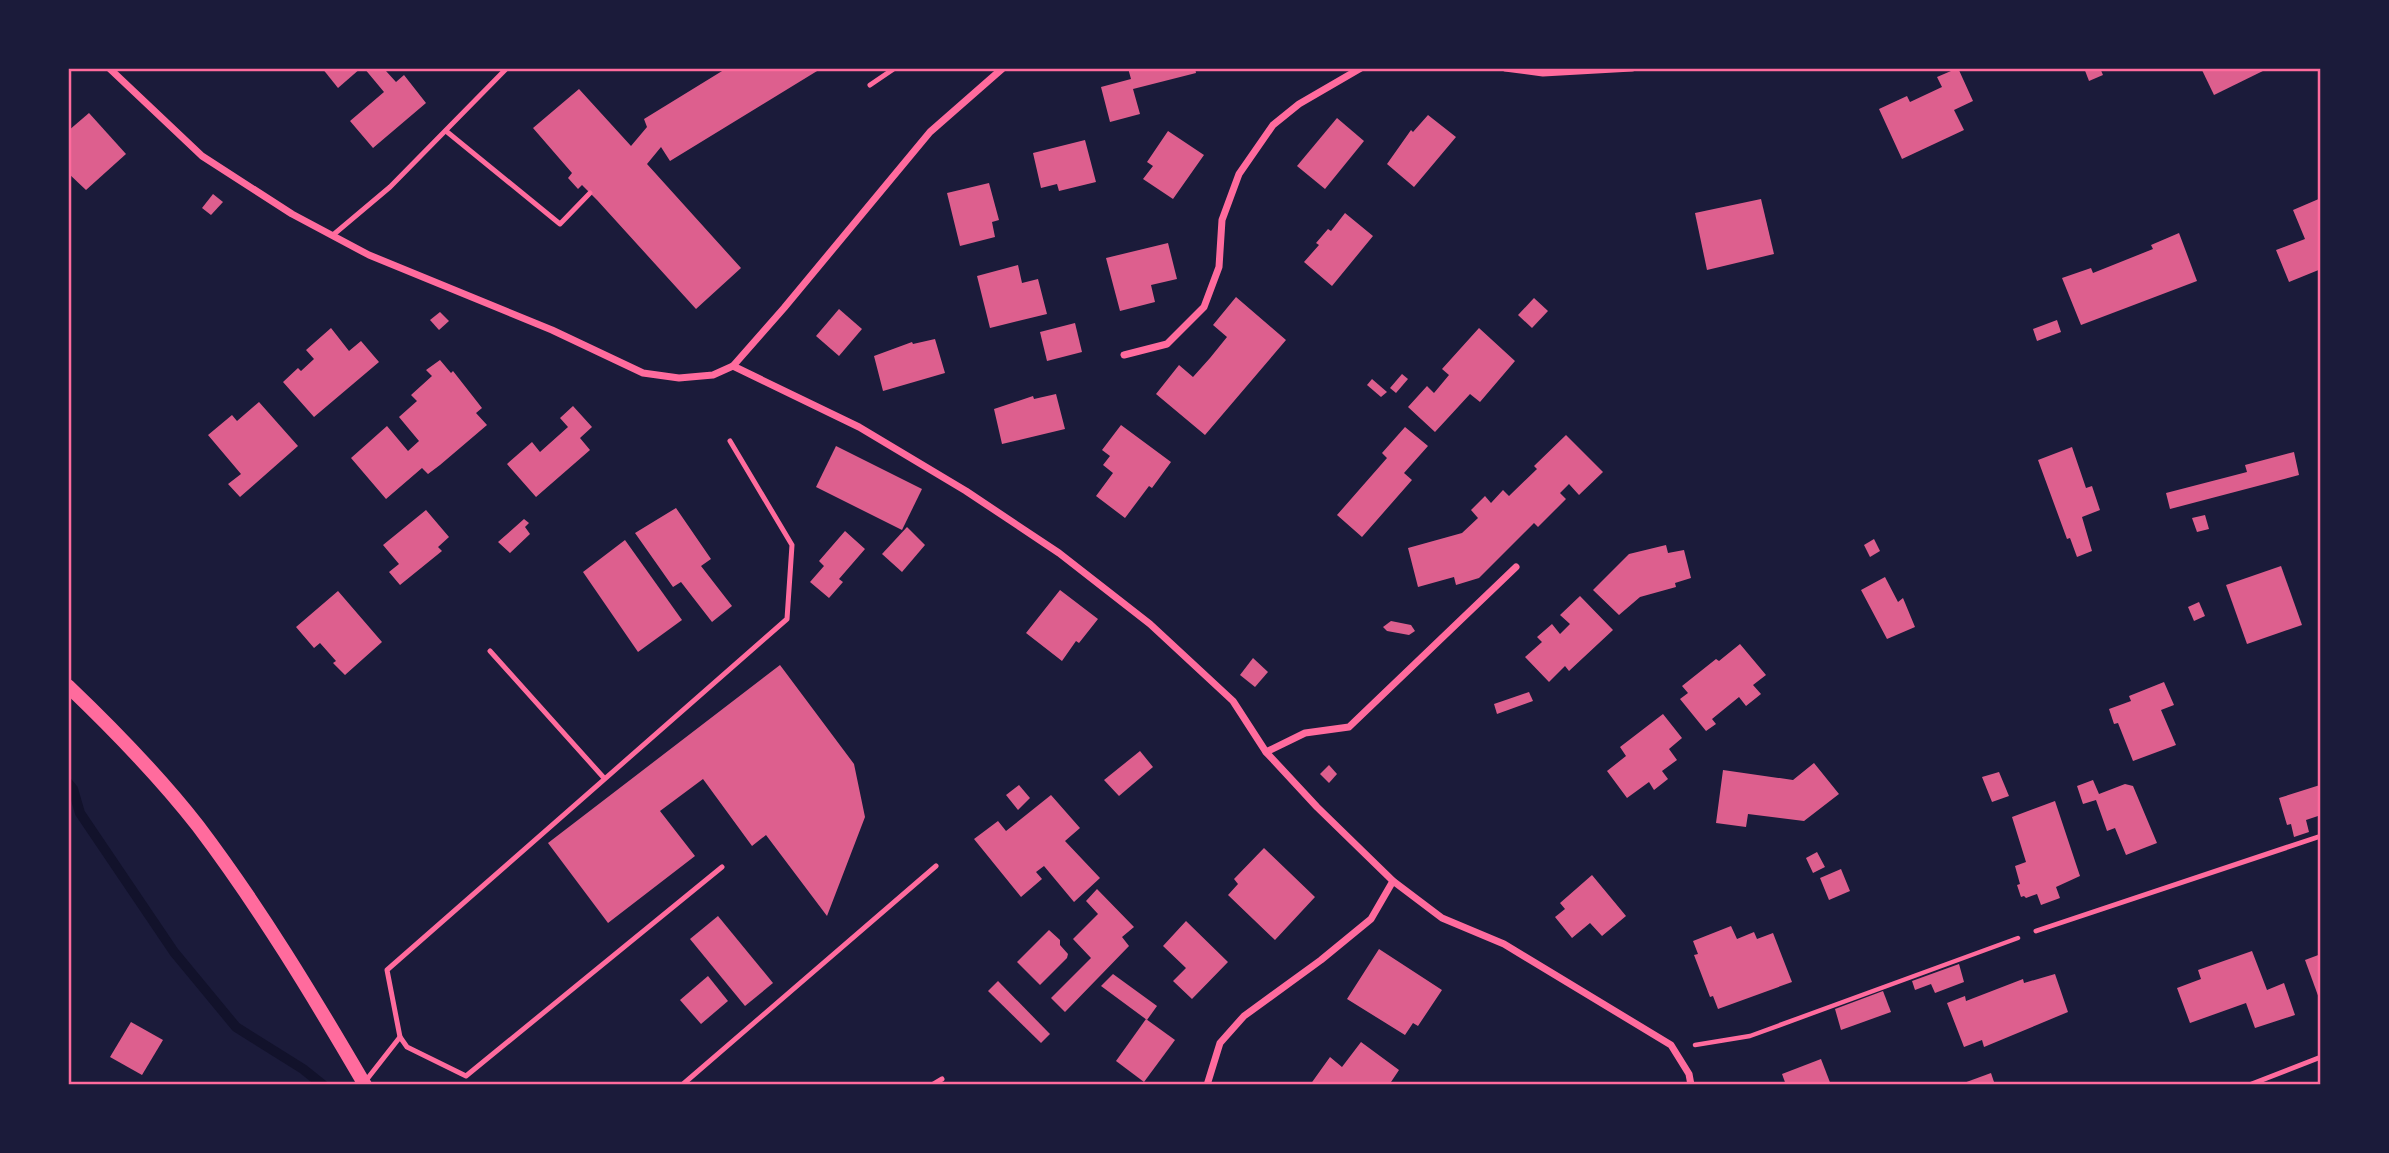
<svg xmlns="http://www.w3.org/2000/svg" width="2389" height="1153" viewBox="0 0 2389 1153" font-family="Barlow,sans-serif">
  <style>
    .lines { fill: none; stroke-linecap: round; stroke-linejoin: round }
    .stream { stroke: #12122b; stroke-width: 10 }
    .building { fill: #dd5f8e }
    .path { stroke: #ff6b9d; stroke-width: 4.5 }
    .service { stroke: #ff6b9d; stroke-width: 5 }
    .minor { stroke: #ff6b9d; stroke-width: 7 }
    .secondary { stroke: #ff6b9d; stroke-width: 14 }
    .neatline { fill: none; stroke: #ff6b9d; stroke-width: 2.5 }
  </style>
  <rect width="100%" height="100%" fill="#1b1b3a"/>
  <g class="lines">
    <path class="stream" d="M68,783L73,789L80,813L174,952L236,1027L303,1069L323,1085"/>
  </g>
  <g class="building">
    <path d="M322,68H361L338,88Z"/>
    <path d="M364,68H389L386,71L396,82L404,75L426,103L373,148L350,121L384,92Z"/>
    <path d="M727,68H822L670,161L661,147L647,164L741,268L696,309L597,200L582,185L578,189L568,178L572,173L533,128L579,89L631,146L647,127L644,119Z"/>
    <path d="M1128,68H1195L1196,73L1133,89L1140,114L1110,122L1101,87L1131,79Z"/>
    <path d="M1958,68L1973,101L1954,110L1964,130L1902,159L1879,109L1907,96L1910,102L1942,87L1937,77Z"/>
    <path d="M2084,68H2100L2103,75L2089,81Z"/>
    <path d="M2201,68H2269L2214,95Z"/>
    <path d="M89,113L126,154L86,190L68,173V131Z"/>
    <path d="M1428,115L1456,137L1414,187L1387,164L1411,130L1413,132Z"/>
    <path d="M1337,118L1364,141L1325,189L1297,166Z"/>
    <path d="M1168,131L1204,155L1173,199L1143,179L1153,166L1147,162Z"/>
    <path d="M1085,140L1096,182L1059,191L1057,184L1041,188L1033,153Z"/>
    <path d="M989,183L999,220L992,222L995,237L960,246L947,193Z"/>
    <path d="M213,194L223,202L211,215L202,208Z"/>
    <path d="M2321,198V269L2289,282L2276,250L2305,239L2293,210Z"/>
    <path d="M1761,199L1774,254L1707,270L1695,213Z"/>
    <path d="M1345,213L1373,236L1332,286L1304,262L1319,245L1316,243L1328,229L1331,231Z"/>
    <path d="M2179,233L2197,281L2081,325L2062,278L2091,268L2093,273L2153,249L2151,245Z"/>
    <path d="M1168,243L1177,279L1151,285L1155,302L1120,311L1106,258Z"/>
    <path d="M1018,265L1022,283L1038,279L1047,314L990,328L977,276Z"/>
    <path d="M1236,297L1286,340L1205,435L1156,394L1179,365L1193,377L1210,358L1227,337L1213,325Z"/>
    <path d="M1534,298L1548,311L1532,328L1518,315Z"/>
    <path d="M839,309L862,329L839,356L816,336Z"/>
    <path d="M440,312L449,321L439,330L430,320Z"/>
    <path d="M2057,320L2061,332L2037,341L2033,329Z"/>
    <path d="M1075,323L1082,352L1047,361L1040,332Z"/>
    <path d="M331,328L349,351L361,341L379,362L314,417L283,382L298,368L301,371L314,359L306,350Z"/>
    <path d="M1479,328L1515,361L1480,402L1470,394L1435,432L1408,407L1427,386L1434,393L1449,375L1442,369Z"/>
    <path d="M935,339L945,373L883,391L874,356L912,342L913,344Z"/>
    <path d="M440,360L451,373L453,371L482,408L476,413L487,425L440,465L428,474L422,468L386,499L351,458L387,426L408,451L419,441L399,417L417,401L411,395L432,376L426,370Z"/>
    <path d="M1402,374L1408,379L1396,393L1390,388Z"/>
    <path d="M1372,379L1387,392L1381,397L1367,385Z"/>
    <path d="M1056,394L1065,429L1002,444L994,409L1033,396L1034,399Z"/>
    <path d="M259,402L298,446L240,497L228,484L241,474L208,435L232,415L237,421Z"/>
    <path d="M573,406L592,427L580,438L590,450L536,497L507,464L532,442L540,452L568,427L560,418Z"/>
    <path d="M1121,425L1171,462L1152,488L1149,486L1125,518L1096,496L1113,473L1103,465L1110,456L1102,450Z"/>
    <path d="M1405,427L1428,446L1404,473L1412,480L1362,537L1337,515L1387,458L1382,453Z"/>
    <path d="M1566,435L1603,472L1579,495L1569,484L1560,493L1566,499L1538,527L1534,523L1479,578L1456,585L1454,577L1418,587L1408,548L1462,533L1478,518L1471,510L1485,496L1491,503L1503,490L1509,496L1537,469L1534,466Z"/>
    <path d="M836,446L922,489L902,530L816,487Z"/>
    <path d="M2072,447L2086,488L2092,486L2100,510L2082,517L2092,551L2077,557L2070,538L2067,539L2038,460Z"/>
    <path d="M2294,452L2299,475L2170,509L2166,493L2247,472L2245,465Z"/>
    <path d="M676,508L711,559L701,566L732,606L712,622L681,582L673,587L635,533Z"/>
    <path d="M426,510L449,537L438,547L442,551L400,585L389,572L399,564L383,545Z"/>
    <path d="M2205,515L2209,529L2197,532L2192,518Z"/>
    <path d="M524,519L529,523L525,527L530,534L510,553L498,542Z"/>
    <path d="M907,527L925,545L902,572L882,554Z"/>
    <path d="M845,531L865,549L839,579L843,582L829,598L810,582L824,566L819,561Z"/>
    <path d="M1874,539L1880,551L1870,557L1864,545Z"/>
    <path d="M625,540L682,620L638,652L583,572Z"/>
    <path d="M1666,545L1668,553L1684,550L1691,578L1675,583L1676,587L1640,597L1619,615L1593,590L1629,554Z"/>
    <path d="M2281,566L2302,625L2247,644L2226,585Z"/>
    <path d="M1885,577L1898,602L1903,598L1915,627L1887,639L1861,590Z"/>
    <path d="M1060,590L1098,619L1079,643L1076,641L1062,661L1026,633Z"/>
    <path d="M338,591L382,642L345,675L333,663L336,661L320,643L314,648L296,627Z"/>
    <path d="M1580,596L1613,630L1569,671L1565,666L1549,682L1525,657L1542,642L1537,637L1552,624L1560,634L1570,624L1560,615Z"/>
    <path d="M2199,602L2205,616L2194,621L2188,607Z"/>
    <path d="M1391,621L1411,625L1415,631L1409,635L1387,631L1383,627Z"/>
    <path d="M1740,644L1766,675L1753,685L1761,694L1746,706L1739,697L1712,719L1716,724L1706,731L1680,699L1688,693L1682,686L1716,659L1719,661Z"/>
    <path d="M1253,658L1268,672L1255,687L1240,675Z"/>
    <path d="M780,665L854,764L865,817L827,916L766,835L752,846L703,779L660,811L695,856L608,923L548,843Z"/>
    <path d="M2164,682L2174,705L2161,710L2176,745L2133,761L2118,723L2114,724L2109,709L2131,701L2129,696Z"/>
    <path d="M1529,692L1533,701L1497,714L1494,704Z"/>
    <path d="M1663,714L1682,738L1669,749L1677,760L1662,771L1668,779L1654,790L1649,782L1627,798L1607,771L1626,756L1620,747Z"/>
    <path d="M1140,751L1153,767L1119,796L1104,780Z"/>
    <path d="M1814,763L1839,794L1804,821L1748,814L1746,827L1716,823L1723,770L1793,780Z"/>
    <path d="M1329,765L1337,774L1329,783L1320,774Z"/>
    <path d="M1999,772L2009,796L1992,802L1982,777Z"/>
    <path d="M2093,780L2099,794L2125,784L2133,786L2157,843L2126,855L2115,828L2107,831L2096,800L2083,804L2077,786Z"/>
    <path d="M1019,785L1030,798L1018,810L1006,795Z"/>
    <path d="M2320,785L2321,815L2306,820L2309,832L2294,837L2291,824L2287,825L2279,798Z"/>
    <path d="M1051,795L1080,828L1065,841L1100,878L1074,902L1044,866L1036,872L1042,879L1021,897L974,839L998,821L1006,831Z"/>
    <path d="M2055,801L2080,876L2056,887L2060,898L2041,905L2037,894L2026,898L2024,896L2021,897L2017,885L2020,884L2015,866L2026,862L2012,817Z"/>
    <path d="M1264,848L1315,897L1275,940L1228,895L1238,884L1234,879Z"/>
    <path d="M1817,852L1825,867L1813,873L1806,858Z"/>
    <path d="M1841,869L1850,891L1829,900L1820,878Z"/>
    <path d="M1592,875L1626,916L1602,936L1590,923L1572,938L1555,917L1565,909L1560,903Z"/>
    <path d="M1097,889L1134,927L1122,937L1129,946L1065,1012L1051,998L1091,958L1073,939L1098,914L1086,901Z"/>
    <path d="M718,916L773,983L745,1006L690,939Z"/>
    <path d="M1186,921L1228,962L1192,999L1173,981L1186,968L1163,946Z"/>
    <path d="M1731,926L1737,939L1754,932L1757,939L1773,933L1792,982L1718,1009L1713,996L1710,997L1694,955L1698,954L1693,941Z"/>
    <path d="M1049,930L1060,940V945L1068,954L1067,958L1040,985L1017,962Z"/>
    <path d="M1379,949L1442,990L1418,1026L1413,1023L1405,1035L1347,999Z"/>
    <path d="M2252,951L2267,990L2284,983L2295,1015L2255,1028L2246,1003L2190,1023L2177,988L2201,979L2198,970Z"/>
    <path d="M2321,954V1001H2320L2305,960Z"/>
    <path d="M1959,964L1964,982L1935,993L1931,984L1915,990L1912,981Z"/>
    <path d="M1113,974L1157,1006L1147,1020L1101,986Z"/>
    <path d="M2055,974L2068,1012L1984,1047L1982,1040L1964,1047L1947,1003L1965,996L1966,1001L2023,979L2024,983Z"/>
    <path d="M708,976L728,1001L701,1024L680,1000Z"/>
    <path d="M998,981L1050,1034L1041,1043L988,991Z"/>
    <path d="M1883,991L1891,1012L1841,1030L1835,1009Z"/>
    <path d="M1146,1019L1175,1040L1144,1082L1116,1061Z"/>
    <path d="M131,1022L163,1040L142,1075L110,1057Z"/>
    <path d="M1361,1042L1399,1070L1389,1085H1310L1330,1057L1342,1067Z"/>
    <path d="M1821,1059L1831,1085H1786L1782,1074Z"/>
    <path d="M1991,1073L1995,1085H1961V1084Z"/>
  </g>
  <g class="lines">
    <path class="path" d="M1695,1045L1750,1036L2018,938"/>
    <g class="service">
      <path d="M870,85L895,68"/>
      <path d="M446,131L560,224L590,193"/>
      <path d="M333,235L390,187L507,68"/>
      <path d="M490,651L604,778"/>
      <path d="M2036,931L2321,836"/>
      <path d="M400,1037L407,1047L466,1076L722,867"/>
      <path d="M364,1083L400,1037L387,970L787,619L792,545L730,441"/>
      <path d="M682,1085L936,866"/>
      <path d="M932,1085L942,1079"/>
      <path d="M2249,1085L2321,1057"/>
    </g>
    <g class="minor">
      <path d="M109,68L202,156L292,214L369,255L552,330L643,373L679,378L713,375L733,366L859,427L966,491L1059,553L1150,624L1233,701L1266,752L1317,807L1393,881L1442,918L1504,944L1671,1045L1689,1074L1691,1085"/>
      <path d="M1505,68L1543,73L1632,68"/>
      <path d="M1124,355L1167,344L1204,307L1219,267L1222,220L1239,174L1273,125L1299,104L1361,68"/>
      <path d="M733,366L784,308L930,132L1003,68"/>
      <path d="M1266,752L1305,733L1349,727L1516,567"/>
      <path d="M1207,1085L1220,1043L1244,1016L1321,960L1371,919L1393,881"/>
    </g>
    <path class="secondary" d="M68,686C114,730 159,776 198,826C260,908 313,996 365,1085"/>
  </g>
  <rect width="2389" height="1153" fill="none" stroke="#1b1b3a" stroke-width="140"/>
  <rect x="70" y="70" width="2249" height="1013" class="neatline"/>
</svg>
